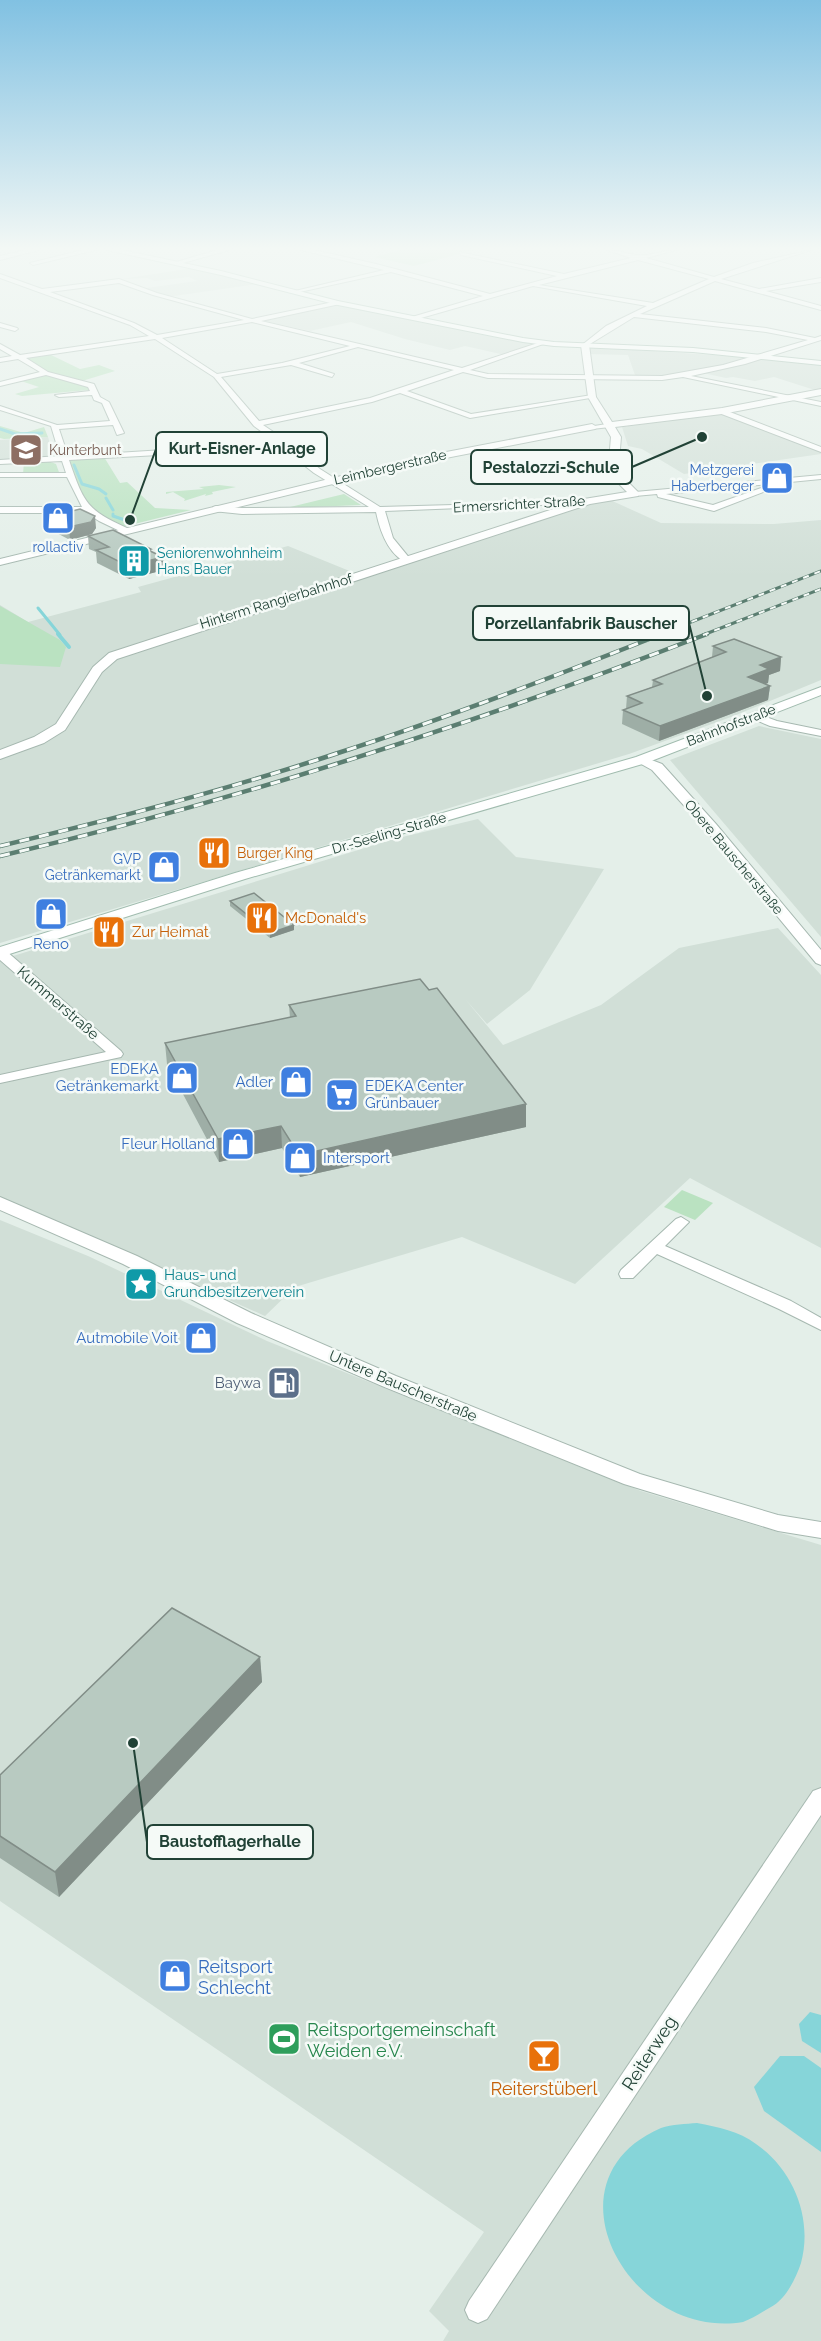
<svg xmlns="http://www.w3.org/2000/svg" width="821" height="2341" viewBox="0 0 821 2341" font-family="Raleway,sans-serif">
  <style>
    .built { fill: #d1dfd7 }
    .green { fill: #bae2c1 }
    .water { fill: #86d5d9 }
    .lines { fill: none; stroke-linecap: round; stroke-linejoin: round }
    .stream-far1 { stroke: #86d5d9; stroke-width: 3 }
    .stream { stroke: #86d5d9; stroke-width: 4 }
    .minor-casing { stroke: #a6b8b0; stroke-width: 2 }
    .tertiary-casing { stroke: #a6b8b0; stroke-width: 2 }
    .secondary-casing { stroke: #a1bcaf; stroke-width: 2 }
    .minor { fill: #fff; fill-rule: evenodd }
    .tertiary { fill: #fff; fill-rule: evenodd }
    .secondary { fill: #fff; fill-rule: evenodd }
    .rail-far1-casing { stroke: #5b7e71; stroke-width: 3 }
    .rail-casing { stroke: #5b7e71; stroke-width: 4.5 }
    .rail-far1 { stroke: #f5faf7; stroke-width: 2; stroke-dasharray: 6; stroke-linecap: butt }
    .rail { stroke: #f5faf7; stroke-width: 3; stroke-dasharray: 10; stroke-linecap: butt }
    .wall { fill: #9eaea6 }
    .shaded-wall { fill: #818d87 }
    .building { fill: #b8cac1; stroke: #818d87; stroke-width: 1.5 }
    .labels { text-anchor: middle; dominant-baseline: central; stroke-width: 5; stroke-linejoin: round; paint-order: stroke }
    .far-education-label { font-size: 14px; fill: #785e54; stroke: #f5faf7; text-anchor: start }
    .far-street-label { font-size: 14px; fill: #214236; stroke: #f5faf7 }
    .far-shop-label { font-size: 14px; fill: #366cbe; stroke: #f5faf7; text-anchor: end }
    .far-culture-label { font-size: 14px; fill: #0d838f; stroke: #f5faf7; text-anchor: start }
    .far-food-label { font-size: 14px; fill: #c56008; stroke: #f5faf7; text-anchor: start }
    .food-label { font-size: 15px; fill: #c56008; stroke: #f5faf7; text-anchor: start }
    .shop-label { font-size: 15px; fill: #366cbe; stroke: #f5faf7; text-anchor: end }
    .street-label { font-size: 15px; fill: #214236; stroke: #f5faf7 }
    .culture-label { font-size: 15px; fill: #0d838f; stroke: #f5faf7; text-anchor: start }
    .service-label { font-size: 15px; fill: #4e5e75; stroke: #f5faf7; text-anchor: end }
    .near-shop-label { font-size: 18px; fill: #366cbe; stroke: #f5faf7; text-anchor: start }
    .near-leisure-label { font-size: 18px; fill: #27864d; stroke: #f5faf7; text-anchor: start }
    .near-street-label { font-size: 18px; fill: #214236; stroke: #f5faf7 }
    .near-food-label { font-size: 18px; fill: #c56008; stroke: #f5faf7 }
    .leader { fill: none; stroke: #214236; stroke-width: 2 }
    .callout-dot { fill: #214236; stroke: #f5faf7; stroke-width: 2 }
    .callout { fill: #f5faf7; stroke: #214236; stroke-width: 2 }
    .callout-label { font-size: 16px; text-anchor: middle; font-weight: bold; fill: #214236 }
  </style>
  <rect width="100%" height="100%" fill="#e4efe9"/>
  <g class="built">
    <path d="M193,268L257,284L167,297L139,289L197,281L189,277L155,281L147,278L122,279Z"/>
    <path d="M340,305L503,338L537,344L505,355L465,346L450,350L405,339L351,322L310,331L265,321L266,319Z"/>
    <path d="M586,347L764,358L821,365V392L774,377L755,381L733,377L726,378L698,372L680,376L636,378L628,355L587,354Z"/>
    <path d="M721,414L821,452V454L684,474L642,449L628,446L622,427Z"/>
    <path d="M48,437L54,458L0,461V440Z"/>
    <path d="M608,499L661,523L774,524L821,520V680L731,717L629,754L0,943V758L43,741L100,671L117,658L589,503Z"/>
    <path d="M288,546L357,574L116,651L91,670L55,726L48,732L0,752V605L28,622L141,592L138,587Z"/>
    <path d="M759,726L821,739V937L670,760Z"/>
    <path d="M478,819L516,857L604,869L530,990L487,1024L466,1000L503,1045L601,1005L679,948L778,928L821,975V1248L690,1178L575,1284L462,1237L295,1287L265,1316L0,1198V960L394,839Z"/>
    <path d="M0,1220L88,1256L267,1341L641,1491L821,1545V2341H443L449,2331L429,2311L484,2232L0,1901Z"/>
  </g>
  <g class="green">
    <path d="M400,250H474L414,266L374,257Z"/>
    <path d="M49,354L80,369L99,365L115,371L82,381L44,371L25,359Z"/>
    <path d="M41,376H51L87,386L89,390L22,396L15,394L39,387L21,381Z"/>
    <path d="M0,426L24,433L44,427L48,437L4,439L0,438Z"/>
    <path d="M104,457L120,483L127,482L155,508L191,510L122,527L85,506L69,460Z"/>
    <path d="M48,461L56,464L60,475L23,474L24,462Z"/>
    <path d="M219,485L236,487L212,492L213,494L205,496L206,494L184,501L185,499L173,492L166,494V492L204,489L199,487Z"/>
    <path d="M344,494L361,505L286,508Z"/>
    <path d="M0,606L60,640L66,647L60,667L0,664Z"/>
    <path d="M682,1190L713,1203L695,1220L664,1207Z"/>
  </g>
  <g class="water">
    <path d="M810,2012L821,2015V2053L802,2041L799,2024Z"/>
    <path d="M780,2056H804L821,2068V2152L764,2111L754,2087Z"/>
    <path d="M697,2123C718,2127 739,2131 756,2144C794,2170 813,2219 801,2263C796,2278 786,2299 771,2307C762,2312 752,2319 743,2322C629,2341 540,2180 661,2128C672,2124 686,2124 697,2123Z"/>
  </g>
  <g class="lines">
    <g class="stream-far1">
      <path d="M0,429L15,434L42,433"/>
      <path d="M74,465L82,484L99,489L106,494"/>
      <path d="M106,498L113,510"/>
      <path d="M113,514V516L128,521"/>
      <path d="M38,608L60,635"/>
    </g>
    <path class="stream" d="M58,634L69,647"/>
    <g class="minor-casing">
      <g id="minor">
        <path d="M26,250H39L0,260V256Z"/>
        <path d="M83,250H96L33,265L30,263Z"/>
        <path d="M217,250H229L176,265L173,263Z"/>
        <path d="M301,250H314L376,264L490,294L557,276L461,255L459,252L564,274L631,258L607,250C618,250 626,254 637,255C649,257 663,250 676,250L646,258L714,277L753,263L811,250L721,279L759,289L821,278V282L766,291L821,306V310L715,281L640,314L766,328L815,338L821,336V340L745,364L691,376L821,402V406L683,377L662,380L488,378L463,372L407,391L471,414L592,395L596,397L470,418L400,393L372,402L263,425L290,443V446L320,469L380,507L454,505L588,499L592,501L588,503L385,511L393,538L411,560L407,563C388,554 380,531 376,512L242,514L213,511V507L216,506L242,508L369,507L314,473L282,448L69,460C84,504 87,510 129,529L130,531L126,534L99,521L86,513H0V507H82L67,477H0V473H66L62,461L0,464V460L60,456L51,426L0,410V406L57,425L110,421L102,403L94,400L92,395L59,397L55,395L90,391L88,387L46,375L0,386V382L40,372L18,359L0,362V358L12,356L0,349V344L20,355L149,336L130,325L0,278V274L42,289L119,279L157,293L252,319L338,301L340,304L261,321L462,368L541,342L546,343L470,370L488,374L662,376L723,365L808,340L766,332L634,317L585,347L582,345L606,326L647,306L533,286L414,320L412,317L483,296L391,272L295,293V291L384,270ZM638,260L709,279L653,303L539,285ZM119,283L153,295L244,320L157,335L134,323L50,292ZM252,322L350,346L282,363L217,374L162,338ZM155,339L214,377L254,426L277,443L68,456L59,429L113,425L117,435L124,433L109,402L100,397L94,384L48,372L26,358ZM358,347L454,370L370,398L259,421L221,377L291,365L332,377L334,374L299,363Z"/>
        <path d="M0,323L17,328L18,329L15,331L0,327Z"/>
        <path d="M722,409L821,447V452L719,413Z"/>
        <path d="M613,423V427H610L592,429L588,427Z"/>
        <path d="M821,475V479L666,494L713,505L764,487L771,489L714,511L658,497L657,494L635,496L631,494L635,492Z"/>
        <path d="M755,713L777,721L821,730V736L770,726L751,718L750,716Z"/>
        <path d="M0,949L5,950L121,1051L123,1054L121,1057L0,1083V1075L106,1052L0,960Z"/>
        <path d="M681,1217L689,1222L665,1246L791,1301L821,1318V1330L779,1309L657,1254L633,1278H621L619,1274L621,1270L676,1219Z"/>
        <path d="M821,1788V1815L487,2319L478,2323L469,2319L465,2310L469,2301L813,1791Z"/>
      </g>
    </g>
    <g class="tertiary-casing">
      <g id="tertiary">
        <path d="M585,343L589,345L596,397L612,422L722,408L821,389V395L722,414L615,427L621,437L618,472L638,492V496L590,504L117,659L102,672L65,730L44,743L0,759V750L34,737L56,724L93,667L109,653L584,499L627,492L608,473L611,437L588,397L581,345Z"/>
        <path d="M592,424L597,427L595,429L415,464L0,565V559L415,458Z"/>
        <path d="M641,756L662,764L716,824L821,950V965L816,963L706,830L652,770L634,760Z"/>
        <path d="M0,1197L137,1256L251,1313L396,1376L640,1474L778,1515L821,1522V1538L778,1531L624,1484L382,1386L237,1323L123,1264L0,1210Z"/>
      </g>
    </g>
    <g class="secondary-casing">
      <g id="secondary">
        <path d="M107,250H122L221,271L338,301L523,338L554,342L693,348L821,361V365L693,352L554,346L523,342L338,305L221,275Z"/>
        <path d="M821,687V695L646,763L245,879L0,957V947L235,873L636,757Z"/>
      </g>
    </g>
    <use href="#minor" class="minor"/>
    <use href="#tertiary" class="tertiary"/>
    <use href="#secondary" class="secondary"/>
    <g class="rail-far1-casing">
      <g id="rail-far1">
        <path d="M658,635L821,571"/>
        <path d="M703,635L821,589"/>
      </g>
    </g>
    <g class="rail-casing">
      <g id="rail">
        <path d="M0,846C114,819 227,790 338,753C447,718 555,676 662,634"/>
        <path d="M0,856C241,800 476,723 707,634"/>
      </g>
    </g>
    <use href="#rail-far1" class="rail-far1"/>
    <use href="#rail" class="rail"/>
  </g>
  <g class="wall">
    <path d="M48,517L96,528L92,534L70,540L49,529Z"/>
    <path d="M88,536L152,552L164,570L129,579L97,563L96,552L89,549Z"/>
    <path d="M713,646L781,657L780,671L769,675L768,683L765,684L770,686L768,700L659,741L622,724L623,710L626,709L627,696L652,687L653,680L712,657Z"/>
    <path d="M230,901L294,925V930L270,938L230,906Z"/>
    <path d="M429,990L526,1104V1127L300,1177L282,1148L219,1162L167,1064L165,1043L290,1018L289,1005Z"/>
    <path d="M260,1657L262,1682L59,1897L0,1858V1775Z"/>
  </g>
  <g class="shaded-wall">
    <path d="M95,516L96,528L92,534L70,540L69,527Z"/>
    <path d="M151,549L152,560L163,557L164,570L129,579L128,566L148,550Z"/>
    <path d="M781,657L780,671L769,675L768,683L746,691L748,677L760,665Z"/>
    <path d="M770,686L768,700L659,741L660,726Z"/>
    <path d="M294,925V930L270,938V933Z"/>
    <path d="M526,1104V1127L300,1177L299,1155Z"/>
    <path d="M281,1126L282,1148L219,1162L218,1139Z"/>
    <path d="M260,1657L262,1682L59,1897L55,1872Z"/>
  </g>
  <g class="building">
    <path d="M80,509L95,516L91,522L69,527L48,517Z"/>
    <path d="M113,530L151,549L148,550L163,557L128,566L96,550L109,547L88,536Z"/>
    <path d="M734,639L781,657L760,665L769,669L748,677L770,686L660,726L623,710L642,703L627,696L662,684L653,680L726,652L713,646Z"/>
    <path d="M254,893L294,925L270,933L230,901Z"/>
    <path d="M420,979L429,990L437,988L526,1104L299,1155L281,1126L218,1139L165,1043L296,1016L289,1005Z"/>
    <path d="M172,1608L260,1657L55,1872L0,1836V1775Z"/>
  </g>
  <linearGradient id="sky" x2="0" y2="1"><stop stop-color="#81c1e2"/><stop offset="0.43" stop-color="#f3f8f5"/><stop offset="1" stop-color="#f3f8f5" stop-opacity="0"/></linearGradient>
  <rect width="821" height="578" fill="url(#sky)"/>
  <defs>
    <g id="school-square" transform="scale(1.725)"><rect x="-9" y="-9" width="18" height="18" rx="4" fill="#8d6e63" stroke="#f5faf7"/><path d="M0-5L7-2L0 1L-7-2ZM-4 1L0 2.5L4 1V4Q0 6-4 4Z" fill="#fff"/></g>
    <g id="shop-square" transform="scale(1.725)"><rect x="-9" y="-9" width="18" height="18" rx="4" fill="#3f7fe0" stroke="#f5faf7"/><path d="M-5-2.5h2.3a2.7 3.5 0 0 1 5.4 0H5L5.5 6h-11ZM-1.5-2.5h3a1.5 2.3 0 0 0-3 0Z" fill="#fff"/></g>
    <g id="building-square" transform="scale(1.725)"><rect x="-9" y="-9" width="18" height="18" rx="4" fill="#0f9aa8" stroke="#f5faf7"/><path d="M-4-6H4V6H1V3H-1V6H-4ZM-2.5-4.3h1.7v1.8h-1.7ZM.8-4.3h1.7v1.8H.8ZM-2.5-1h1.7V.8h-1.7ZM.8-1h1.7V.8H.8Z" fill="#fff"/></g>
    <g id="restaurant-square" transform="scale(1.725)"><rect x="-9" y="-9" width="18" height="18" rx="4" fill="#e8710a" stroke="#f5faf7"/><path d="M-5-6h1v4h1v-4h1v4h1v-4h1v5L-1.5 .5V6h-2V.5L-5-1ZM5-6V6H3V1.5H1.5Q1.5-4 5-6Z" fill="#fff"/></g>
    <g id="supermarket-square" transform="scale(1.725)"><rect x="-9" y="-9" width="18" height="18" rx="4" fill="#3f7fe0" stroke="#f5faf7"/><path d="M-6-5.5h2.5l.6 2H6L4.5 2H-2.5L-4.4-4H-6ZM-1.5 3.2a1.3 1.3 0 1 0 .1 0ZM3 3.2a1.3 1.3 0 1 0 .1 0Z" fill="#fff"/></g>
    <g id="sight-square" transform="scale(1.725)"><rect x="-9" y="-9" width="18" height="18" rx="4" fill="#0f9aa8" stroke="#f5faf7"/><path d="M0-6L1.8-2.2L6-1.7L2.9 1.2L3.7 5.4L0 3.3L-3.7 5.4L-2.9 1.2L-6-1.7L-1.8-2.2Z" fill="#fff"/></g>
    <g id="fuel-square" transform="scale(1.725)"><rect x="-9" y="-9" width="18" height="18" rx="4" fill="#5c6f8a" stroke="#f5faf7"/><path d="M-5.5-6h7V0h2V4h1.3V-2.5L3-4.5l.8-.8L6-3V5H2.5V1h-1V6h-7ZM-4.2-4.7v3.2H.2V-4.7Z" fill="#fff"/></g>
    <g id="stadium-square" transform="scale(1.725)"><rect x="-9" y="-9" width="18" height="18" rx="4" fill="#2e9e5b" stroke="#f5faf7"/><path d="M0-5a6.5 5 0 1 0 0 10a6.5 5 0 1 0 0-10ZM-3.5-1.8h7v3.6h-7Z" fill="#fff"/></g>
    <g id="bar-square" transform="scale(1.725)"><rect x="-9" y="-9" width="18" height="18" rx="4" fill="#e8710a" stroke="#f5faf7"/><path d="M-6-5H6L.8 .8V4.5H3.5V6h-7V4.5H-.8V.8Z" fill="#fff"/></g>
  </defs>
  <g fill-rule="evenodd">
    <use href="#school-square" x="26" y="450"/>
    <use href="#shop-square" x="777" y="478"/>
    <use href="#shop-square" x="58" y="518"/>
    <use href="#building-square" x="134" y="561"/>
    <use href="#restaurant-square" x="214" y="853"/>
    <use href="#shop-square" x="164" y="867"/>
    <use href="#shop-square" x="51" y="914"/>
    <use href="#restaurant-square" x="262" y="918"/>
    <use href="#restaurant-square" x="109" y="932"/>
    <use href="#shop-square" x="182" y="1078"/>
    <use href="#shop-square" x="296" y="1082"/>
    <use href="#supermarket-square" x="342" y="1095"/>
    <use href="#shop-square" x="238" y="1144"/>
    <use href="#shop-square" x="300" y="1158"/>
    <use href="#sight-square" x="141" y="1284"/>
    <use href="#shop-square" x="201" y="1338"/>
    <use href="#fuel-square" x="284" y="1383"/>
    <use href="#shop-square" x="175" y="1976"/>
    <use href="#stadium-square" x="284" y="2039"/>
    <use href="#bar-square" x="544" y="2056"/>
  </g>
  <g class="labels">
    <g class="far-education-label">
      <text x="49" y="450">Kunterbunt</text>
    </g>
    <g class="far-street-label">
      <text transform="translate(390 467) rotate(-13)">Leimbergerstraße</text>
      <text transform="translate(519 504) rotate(-3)">Ermersrichter Straße</text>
      <text transform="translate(276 601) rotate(-17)">Hinterm Rangierbahnhof</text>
      <text transform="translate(731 725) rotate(-21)">Bahnhofstraße</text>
      <text transform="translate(389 833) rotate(-16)">Dr.-Seeling-Straße</text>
      <text transform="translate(734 857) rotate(50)">Obere Bauscherstraße</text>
    </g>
    <g class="far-shop-label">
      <text x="754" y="470">Metzgerei<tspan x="754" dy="16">Haberberger</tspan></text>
      <text x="58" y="547" text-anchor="middle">rollactiv</text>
      <text x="141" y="859">GVP<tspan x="141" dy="16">Getränkemarkt</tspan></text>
    </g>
    <g class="far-culture-label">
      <text x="157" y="553">Seniorenwohnheim<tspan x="157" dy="16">Hans Bauer</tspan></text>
    </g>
    <g class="far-food-label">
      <text x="237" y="853">Burger King</text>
    </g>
    <g class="food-label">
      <text x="285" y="918">McDonald's</text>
      <text x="132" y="932">Zur Heimat</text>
    </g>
    <g class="shop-label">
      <text x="51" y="944" text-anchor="middle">Reno</text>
      <text x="159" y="1069">EDEKA<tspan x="159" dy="17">Getränkemarkt</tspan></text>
      <text x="273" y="1082">Adler</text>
      <text x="365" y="1086" text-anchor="start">EDEKA Center<tspan x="365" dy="17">Grünbauer</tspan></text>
      <text x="215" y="1144">Fleur Holland</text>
      <text x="323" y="1158" text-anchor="start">Intersport</text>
      <text x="178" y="1338">Autmobile Voit</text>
    </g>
    <g class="street-label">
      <text transform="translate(58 1003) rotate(41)">Kummerstraße</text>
      <text transform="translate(403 1386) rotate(23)">Untere Bauscherstraße</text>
    </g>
    <g class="culture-label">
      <text x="164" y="1275">Haus- und<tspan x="164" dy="17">Grundbesitzerverein</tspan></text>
    </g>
    <g class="service-label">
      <text x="261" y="1383">Baywa</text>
    </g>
    <g class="near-shop-label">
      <text x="198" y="1966">Reitsport<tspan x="198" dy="21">Schlecht</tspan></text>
    </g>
    <g class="near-leisure-label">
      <text x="307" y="2029">Reitsportgemeinschaft<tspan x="307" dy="21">Weiden e.V.</tspan></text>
    </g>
    <g class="near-street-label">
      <text transform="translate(649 2053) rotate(-57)">Reiterweg</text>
    </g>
    <g class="near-food-label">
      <text x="544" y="2088">Reiterstüberl</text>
    </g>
  </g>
  <path class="leader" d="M130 520L156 449M702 437L632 467M707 696L689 623M133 1743L147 1842"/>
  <g class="callout-dot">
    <circle cx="130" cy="520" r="6"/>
    <circle cx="702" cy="437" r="6"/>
    <circle cx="707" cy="696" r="6"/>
    <circle cx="133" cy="1743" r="6"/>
  </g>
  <g class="callout">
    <rect x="156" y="432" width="171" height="34" rx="6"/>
    <rect x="471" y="450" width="161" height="34" rx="6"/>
    <rect x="473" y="606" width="216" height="34" rx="6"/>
    <rect x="147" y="1825" width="166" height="34" rx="6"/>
  </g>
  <g class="callout-label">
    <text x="242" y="454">Kurt-Eisner-Anlage</text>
    <text x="551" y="473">Pestalozzi-Schule</text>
    <text x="581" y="629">Porzellanfabrik Bauscher</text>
    <text x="230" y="1847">Baustofflagerhalle</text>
  </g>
</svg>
